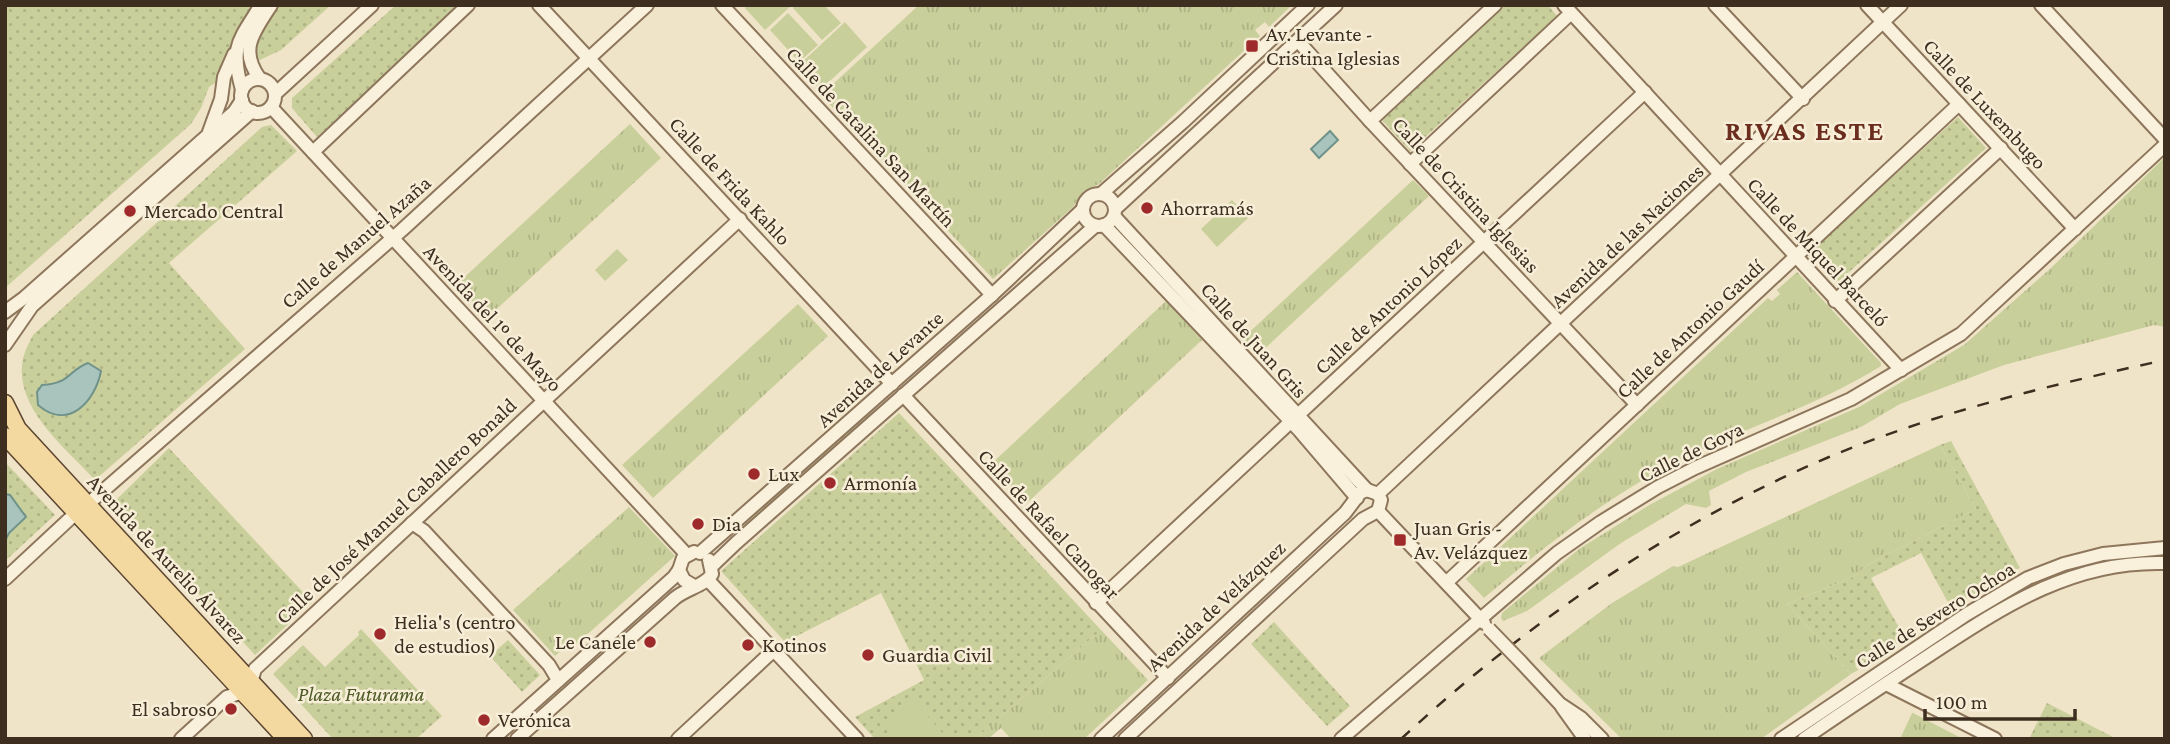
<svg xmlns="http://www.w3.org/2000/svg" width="2170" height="744" viewBox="0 0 2170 744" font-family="'Crimson Pro',serif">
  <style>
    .grass { fill: url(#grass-tufts) }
    .park { fill: url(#park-dots) }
    .pitch { fill: #c9cf9b }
    .water { fill: #a9c4bc; stroke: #6f938a; stroke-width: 2 }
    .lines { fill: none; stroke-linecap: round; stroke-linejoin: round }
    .minor-casing { stroke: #8d765c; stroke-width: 16 }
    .major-casing { stroke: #5b4430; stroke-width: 19 }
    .minor { stroke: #faf1dc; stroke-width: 12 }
    .major { stroke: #f3d9a0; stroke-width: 16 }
    .rail { stroke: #3d2e20; stroke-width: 2.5; stroke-dasharray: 12 12; stroke-linecap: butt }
    .minor-bridge-casing { stroke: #8d765c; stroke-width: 16; stroke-linecap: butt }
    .minor-bridge { stroke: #faf1dc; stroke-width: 12 }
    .poi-dot { fill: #9e2a2b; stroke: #f7eed8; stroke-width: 2.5 }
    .labels { text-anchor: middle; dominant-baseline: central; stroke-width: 5; stroke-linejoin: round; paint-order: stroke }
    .poi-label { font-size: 21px; fill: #3d2e20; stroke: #f7eed8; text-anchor: start }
    .street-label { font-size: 21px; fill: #3d2e20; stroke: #f7eed8 }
    .park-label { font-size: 21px; font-style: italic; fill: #4d5a26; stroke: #f7eed8 }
    .district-label { font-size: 28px; font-weight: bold; letter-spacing: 2px; fill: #6b2e1e; stroke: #f7eed8 }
  </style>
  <defs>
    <pattern id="grass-tufts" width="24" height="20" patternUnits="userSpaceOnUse" patternTransform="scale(1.75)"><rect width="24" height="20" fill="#c9cf9b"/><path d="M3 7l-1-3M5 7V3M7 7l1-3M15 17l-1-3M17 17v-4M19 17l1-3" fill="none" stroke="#aeb285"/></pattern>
    <pattern id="park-dots" width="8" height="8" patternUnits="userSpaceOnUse" patternTransform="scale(1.75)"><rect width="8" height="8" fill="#c9cf9b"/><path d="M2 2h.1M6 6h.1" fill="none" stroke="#aeb285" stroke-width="1.8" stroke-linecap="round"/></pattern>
  </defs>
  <rect width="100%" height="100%" fill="#f0e4c8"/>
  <g class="grass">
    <path d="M919,5H1292L1269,27L1265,22L1255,30L1260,36L1099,184L1084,191L1073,207L993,279L821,95Z"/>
    <path d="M630,124L661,158L487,318L456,285Z"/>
    <path d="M2165,157V327L2154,325L2004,365L1900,404L1861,427L1746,472L1709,491L1711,505L1706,508L1686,504L1621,543L1527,611L1503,621L1501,618L1502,613L1579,549L1651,504L1717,469L1859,407L1964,345L2051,268Z"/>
    <path d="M1413,180L1429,196L1258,355L1242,339Z"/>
    <path d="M1797,272L1881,363V366C1819,405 1749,426 1684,458C1609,495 1546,545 1484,598L1466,579L1768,298L1772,301L1780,294L1777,290Z"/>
    <path d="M1166,301L1202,340L1026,504L1019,496L1022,492L1015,485L1011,487L990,465Z"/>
    <path d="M798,304L828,336L653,498L622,465Z"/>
    <path d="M1940,445L1976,509L1867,565L1853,577L1787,604L1851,674L1761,739H1622L1539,658L1612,603L1673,566L1678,567Z"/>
    <path d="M629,507L675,556L572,648L569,644L555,656L513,610Z"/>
    <path d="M1101,630L1148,680L1084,739H1011L1001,728L988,739H975Z"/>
    <path d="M1912,713H1913L1963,739H1900Z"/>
  </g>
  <g class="park">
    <path d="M5,5H331L281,50L224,77L209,87L201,108L191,124L5,288Z"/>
    <path d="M396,5H460L317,137L292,108V98Z"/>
    <path d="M1505,5H1548L1557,16L1410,151L1381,119Z"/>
    <path d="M1958,117L1986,148L1837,283L1809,253Z"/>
    <path d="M271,125L297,151L169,263L245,349L95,480C65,447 10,405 24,355C26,348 30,341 33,335L262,127Z"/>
    <path d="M873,409L875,410L734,535L732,533Z"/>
    <path d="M899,413L1101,630L975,739H875L855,717L924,680L881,593L785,642L721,571Z"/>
    <path d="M1951,441L2020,568L2007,574L1951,608L1921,553L1871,578L1905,638L1866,665L1863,660L1855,665L1858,670L1851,674L1787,604L1853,577L1867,565L1976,509L1940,445Z"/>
    <path d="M169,448L312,602L255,655L114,502Z"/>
    <path d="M5,462L55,515L5,561Z"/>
    <path d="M1274,622L1350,706L1327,726L1251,644Z"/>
    <path d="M361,629L442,716L416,739H333L273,674L303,645L325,667L359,635L358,632Z"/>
    <path d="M508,640L540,675L522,692L490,656Z"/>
    <path d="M2047,703L2117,739H2029Z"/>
  </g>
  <g class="pitch">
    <path d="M748,5H792L765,30L745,8Z"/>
    <path d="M795,5H824L841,23L822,40L793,8Z"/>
    <path d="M788,13L818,45L799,62L770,30Z"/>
    <path d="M845,22L867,47L820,90L798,66Z"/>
    <path d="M1232,200L1248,218L1217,247L1201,229Z"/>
    <path d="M617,249L628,260L605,281L595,270Z"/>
    <path d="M911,698L948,739H898L884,723Z"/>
  </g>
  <g class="water">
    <path d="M1330,131L1338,140L1319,158L1311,149Z"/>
    <path d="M88,363L101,371C95,402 68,431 38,405L37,392L42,385C72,383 67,371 88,363Z"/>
    <path d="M5,494L10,495L26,517L9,533L5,541Z"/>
  </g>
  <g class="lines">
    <g class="minor-casing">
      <g id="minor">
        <path d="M539,5L892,384"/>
        <path d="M722,5L992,295"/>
        <path d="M1564,5L1901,370"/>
        <path d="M1715,5L1803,99"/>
        <path d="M1867,5L2075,229"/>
        <path d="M2041,5L2165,139"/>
        <path d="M1298,41L1370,121L1637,405"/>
        <path d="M260,79C238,49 254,32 271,5"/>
        <circle cx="258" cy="96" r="17"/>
        <path d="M242,90C230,46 238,42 261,5"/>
        <path d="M275,94L372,5"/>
        <path d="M271,107L687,555"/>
        <path d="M1370,121L1495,5"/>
        <path d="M209,132L221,99L224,77L234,54"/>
        <path d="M313,152L468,5"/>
        <path d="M1410,164L1571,13"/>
        <path d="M1102,193L1183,122L1308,5"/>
        <circle cx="1099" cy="210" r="16"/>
        <path d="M1115,209L1336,5"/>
        <path d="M1114,216L1367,490"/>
        <path d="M1104,225L1299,430L1357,498"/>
        <path d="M1835,301L2001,148"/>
        <path d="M5,312L24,298L234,112L242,100"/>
        <path d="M5,345L32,306L252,111"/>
        <path d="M903,395L1168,678"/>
        <path d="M1378,494L1901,5"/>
        <path d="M88,504L402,230L647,5"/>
        <path d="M1378,511L1484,623"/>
        <path d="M412,523L424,531L549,665L558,680"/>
        <path d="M694,552L683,558L679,570L684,580L694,586"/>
        <path d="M700,553L992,295L1082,210"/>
        <path d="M712,566L736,543L1095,226"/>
        <path d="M5,579L77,512"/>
        <path d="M708,580L857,739"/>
        <path d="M1447,582L1959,104"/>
        <path d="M1096,603L1645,92"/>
        <path d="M1520,661L1560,704L1581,718L1602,739"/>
        <path d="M251,682L255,669L740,219"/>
        <path d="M1886,684L1995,739"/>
        <path d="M1562,707L1585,739"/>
        <path d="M181,739L227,697L243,692"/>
        <path d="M493,739L674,577L679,570"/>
        <path d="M517,739L675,598C687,588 705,586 712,574L709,560"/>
        <path d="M678,739L774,650"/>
        <path d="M1101,739L1345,513L1360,493L1367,490L1378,494L1381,500L1378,511L1363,519L1125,739"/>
        <path d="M1341,739L1557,553L1601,522L1658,487L1695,468L1851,399L1961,334L2165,145"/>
        <path d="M1781,739L1967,614L2028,578L2064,564L2103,554L2165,548"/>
        <path d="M1804,739C1844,711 1884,685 1925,658C2000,609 2070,560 2165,563"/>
      </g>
    </g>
    <g class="major-casing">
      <g id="major">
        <path d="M5,403L18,429L304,739"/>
        <path d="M5,436L286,739"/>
      </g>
    </g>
    <use href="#minor" class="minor"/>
    <use href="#major" class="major"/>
    <path class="rail" d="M1401,739C1526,623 1671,524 1829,457C1937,412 2051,385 2165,360"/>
    <g class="minor-bridge-casing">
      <path id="minor-bridge" d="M1489,629L1520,661"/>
    </g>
    <use href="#minor-bridge" class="minor-bridge"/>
  </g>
  <g class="poi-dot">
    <rect x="1245" y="39" width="14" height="14" rx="3.5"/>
    <circle cx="1147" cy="208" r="7"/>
    <circle cx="130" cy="211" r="7"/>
    <circle cx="754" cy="474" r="7"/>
    <circle cx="830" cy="483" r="7"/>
    <circle cx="698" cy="524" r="7"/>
    <rect x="1393" y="533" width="14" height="14" rx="3.5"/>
    <circle cx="380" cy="634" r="7"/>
    <circle cx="650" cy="642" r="7"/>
    <circle cx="748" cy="645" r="7"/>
    <circle cx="868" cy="655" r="7"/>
    <circle cx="231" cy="709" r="7"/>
    <circle cx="484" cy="720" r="7"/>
  </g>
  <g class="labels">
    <g class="poi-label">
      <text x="1266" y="34">Av. Levante -<tspan x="1266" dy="24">Cristina Iglesias</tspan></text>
      <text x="1161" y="208">Ahorramás</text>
      <text x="144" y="211">Mercado Central</text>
      <text x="768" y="474">Lux</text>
      <text x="844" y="483">Armonía</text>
      <text x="712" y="524">Dia</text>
      <text x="1414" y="528">Juan Gris -<tspan x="1414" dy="24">Av. Velázquez</tspan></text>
      <text x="394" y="622">Helia's (centro<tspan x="394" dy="24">de estudios)</tspan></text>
      <text x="636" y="642" text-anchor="end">Le Canele</text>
      <text x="762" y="645">Kotinos</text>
      <text x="882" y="655">Guardia Civil</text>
      <text x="217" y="709" text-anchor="end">El sabroso</text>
      <text x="498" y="720">Verónica</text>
    </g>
    <g class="street-label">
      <text transform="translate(1985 104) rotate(47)">Calle de Luxembugo</text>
      <text transform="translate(871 137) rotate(47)">Calle de Catalina San Martín</text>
      <text transform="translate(730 181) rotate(47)">Calle de Frida Kahlo</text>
      <text transform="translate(1466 195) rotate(47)">Calle de Cristina Iglesias</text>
      <text transform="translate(1627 236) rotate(-43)">Avenida de las Naciones</text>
      <text transform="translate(356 242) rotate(-41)">Calle de Manuel Azaña</text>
      <text transform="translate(1818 252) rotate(47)">Calle de Miquel Barceló</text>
      <text transform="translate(1388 305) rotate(-43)">Calle de Antonio López</text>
      <text transform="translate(493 318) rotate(47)">Avenida del 1º de Mayo</text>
      <text transform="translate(1690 329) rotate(-43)">Calle de Antonio Gaudí</text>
      <text transform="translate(1254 340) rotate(48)">Calle de Juan Gris</text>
      <text transform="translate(880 369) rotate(-42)">Avenida de Levante</text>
      <text transform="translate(1691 452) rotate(-26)">Calle de Goya</text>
      <text transform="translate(396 511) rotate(-43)">Calle de José Manuel Caballero Bonald</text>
      <text transform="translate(1049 524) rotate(47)">Calle de Rafael Canogar</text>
      <text transform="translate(167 559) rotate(47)">Avenida de Aurelio Álvarez</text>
      <text transform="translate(1216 606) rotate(-43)">Avenida de Velázquez</text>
      <text transform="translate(1935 615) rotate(-32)">Calle de Severo Ochoa</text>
    </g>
    <g class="park-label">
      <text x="361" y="694">Plaza Futurama</text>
    </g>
    <g class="district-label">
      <text x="1805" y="130">RIVAS ESTE</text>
    </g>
  </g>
  <rect width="2170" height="744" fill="none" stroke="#3d2e20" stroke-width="14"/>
  <path d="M1925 709v10h150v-10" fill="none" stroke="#3d2e20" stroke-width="3.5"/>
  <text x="1936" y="709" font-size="21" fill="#3d2e20" stroke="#f7eed8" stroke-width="5" paint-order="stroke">100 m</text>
</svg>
